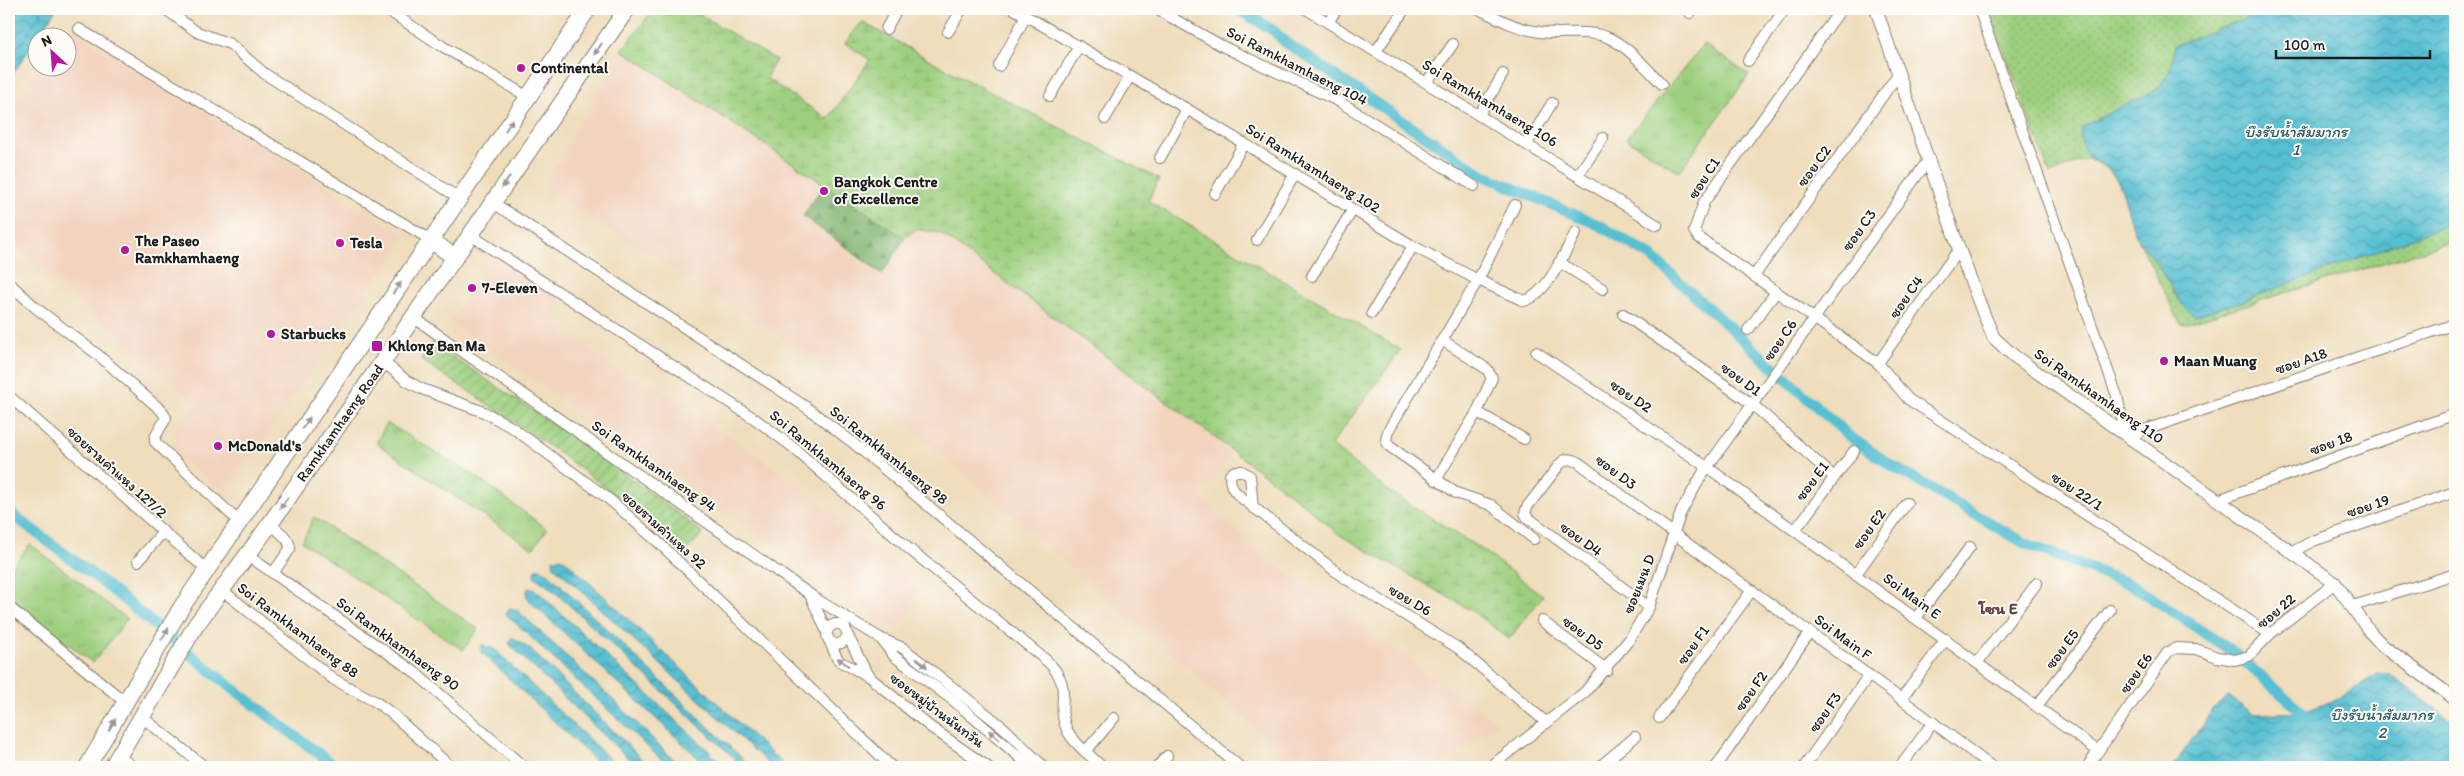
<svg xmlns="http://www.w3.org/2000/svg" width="2464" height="776" viewBox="0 0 2464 776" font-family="Itim,'Playpen Sans Thai',sans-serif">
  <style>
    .built { fill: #f3d4bf }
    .grass { fill: url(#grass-tufts); stroke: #5c764d }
    .forest { fill: url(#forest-firs); stroke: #4d6744 }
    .wetland { fill: url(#wetland-marsh); stroke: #5c764d }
    .park { fill: url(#park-dots); stroke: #5c764d }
    .garden { fill: url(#garden-furrows); stroke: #5c764d }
    .water { fill: url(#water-waves); stroke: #396e77 }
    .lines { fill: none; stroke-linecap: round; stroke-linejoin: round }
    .canal { stroke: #56bfd2; stroke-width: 11 }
    .ferry { stroke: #335d65; stroke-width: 1; stroke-dasharray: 6 5; stroke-linecap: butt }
    .minor-casing { stroke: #867c6c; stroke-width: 12 }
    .tertiary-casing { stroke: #867c6c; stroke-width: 14 }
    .primary-casing { stroke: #867c6c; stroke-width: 18 }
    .minor { stroke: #fff; stroke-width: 10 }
    .tertiary { stroke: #fff; stroke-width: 12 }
    .primary { stroke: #fff; stroke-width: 16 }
    .oneway { fill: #999 }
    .poi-dot { fill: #b5179e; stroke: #fdfcf7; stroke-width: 2 }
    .labels { text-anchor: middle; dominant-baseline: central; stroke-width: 4; stroke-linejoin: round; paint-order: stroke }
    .street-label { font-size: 15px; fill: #1c1c1c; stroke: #fdfcf7 }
    .poi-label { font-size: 15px; font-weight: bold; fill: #1c1c1c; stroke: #fdfcf7; text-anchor: start }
    .water-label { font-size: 16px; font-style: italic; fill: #335d65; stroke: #fdfcf7 }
    .neighbourhood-label { font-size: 16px; font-weight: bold; fill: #614645; stroke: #fdfcf7 }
  </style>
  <defs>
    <pattern id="grass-tufts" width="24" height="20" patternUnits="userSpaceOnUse" patternTransform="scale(1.25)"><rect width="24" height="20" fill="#9dcf7e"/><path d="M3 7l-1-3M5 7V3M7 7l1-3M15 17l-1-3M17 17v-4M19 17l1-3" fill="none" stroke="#87b16c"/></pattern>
    <pattern id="forest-firs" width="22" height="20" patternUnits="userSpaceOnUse" patternTransform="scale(1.25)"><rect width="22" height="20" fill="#7eb26d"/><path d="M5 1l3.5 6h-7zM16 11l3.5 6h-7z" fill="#669059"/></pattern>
    <pattern id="wetland-marsh" width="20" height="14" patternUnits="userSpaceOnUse" patternTransform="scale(1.25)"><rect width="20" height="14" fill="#9dcf7e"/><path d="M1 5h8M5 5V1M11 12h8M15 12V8" fill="none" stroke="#87b16c"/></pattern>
    <pattern id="park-dots" width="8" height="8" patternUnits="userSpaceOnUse" patternTransform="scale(1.25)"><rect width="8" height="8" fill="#9dcf7e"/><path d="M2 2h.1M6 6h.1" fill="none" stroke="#87b16c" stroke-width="1.8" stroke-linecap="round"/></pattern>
    <pattern id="garden-furrows" width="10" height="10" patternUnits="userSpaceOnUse" patternTransform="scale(1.25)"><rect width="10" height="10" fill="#9dcf7e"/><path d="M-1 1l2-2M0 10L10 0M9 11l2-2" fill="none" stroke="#87b16c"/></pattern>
    <pattern id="water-waves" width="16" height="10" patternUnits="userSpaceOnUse" patternTransform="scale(1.25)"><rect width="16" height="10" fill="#56bfd2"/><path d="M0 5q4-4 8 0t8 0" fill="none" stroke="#469aaa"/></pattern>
  </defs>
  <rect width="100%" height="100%" fill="#fdfcf7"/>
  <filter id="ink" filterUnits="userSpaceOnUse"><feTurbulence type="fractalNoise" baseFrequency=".02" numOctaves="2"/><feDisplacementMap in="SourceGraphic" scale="10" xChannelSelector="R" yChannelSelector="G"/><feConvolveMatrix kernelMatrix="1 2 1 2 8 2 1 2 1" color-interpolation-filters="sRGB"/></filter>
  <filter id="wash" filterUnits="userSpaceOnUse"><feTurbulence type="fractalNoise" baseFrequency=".0096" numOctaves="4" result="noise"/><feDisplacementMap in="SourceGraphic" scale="20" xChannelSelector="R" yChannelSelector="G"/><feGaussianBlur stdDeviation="1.12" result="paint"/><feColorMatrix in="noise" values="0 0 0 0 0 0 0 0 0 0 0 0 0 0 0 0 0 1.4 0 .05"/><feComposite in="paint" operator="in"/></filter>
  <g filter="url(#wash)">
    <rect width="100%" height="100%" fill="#efddbc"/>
    <g class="built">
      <path d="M67,27L406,236L227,494L175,454V429L195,404L9,238V111L39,68H68V38L59,37Z"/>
      <path d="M622,50L824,184L803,216L882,273L905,238L916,229L940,233L1234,451L1200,498L1269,560L1498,723L1440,767H1266L1280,749L874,396L543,187Z"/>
      <path d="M501,248L570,293L552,322L617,369L660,389L800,486L922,591L897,630L450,322Z"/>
    </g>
    <g class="grass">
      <path d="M1704,44L1749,75L1679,172L1626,139Z"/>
      <path d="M387,423L475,476L547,529L533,549L376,443Z"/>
      <path d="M314,517L478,629L463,650L302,542Z"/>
      <path d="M30,544L127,619L93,663L9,598V571Z"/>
    </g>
    <path class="forest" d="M824,184L905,238L882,274L803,216Z"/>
    <path class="wetland" d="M654,9H691L776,60L766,78L828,119L870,60L845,43L862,22L948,70L1159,179L1148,201L1401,350L1331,445L1391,493L1484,551L1543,596L1509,639L1472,611L1338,534L1300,501L940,233L916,229L905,238L622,50Z"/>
    <path class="park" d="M1988,9H2455V241L2181,325L2135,233L2120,184L2108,168L2087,158L2050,174Z"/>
    <path class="garden" d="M432,343C524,405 616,464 703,533L683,554C603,478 512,420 421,360Z"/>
    <g class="water">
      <path d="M9,9H56L9,80Z"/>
      <path d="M2272,9H2455V52L2452,55L2455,68V222L2240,302L2194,316C2177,303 2171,284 2159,267C2152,256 2141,245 2135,232C2127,215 2126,194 2116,178C2098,153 2079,167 2081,127L2158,89L2170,70L2175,45Z"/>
      <path d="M560,558L565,560L786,767H772L554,566L553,559Z"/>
      <path d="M536,569H542L551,576L751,767H744L554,591L534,576Z"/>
      <path d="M528,588L536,590L726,767H708L532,603L526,596Z"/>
      <path d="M510,608L517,610L625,711L681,767H669L506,614Z"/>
      <path d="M512,637L530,649L650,767H637L509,644Z"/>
      <path d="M482,645L494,649L618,767H602L481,652Z"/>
      <path d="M2377,674H2390L2455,724V767H2173L2214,708L2228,696L2254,714L2304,712L2344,696Z"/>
    </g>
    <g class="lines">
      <g class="canal">
        <path d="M1237,9L1274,31L1285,42L1483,175L1601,226L1651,256L1849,436L1889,464L2024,543L2132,585L2232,651L2307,716L2308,724"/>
        <path d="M9,512L105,584L218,677L336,767"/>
      </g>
      <path class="ferry" d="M9,63L43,9"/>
    </g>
  </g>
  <g filter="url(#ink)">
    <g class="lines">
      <g class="minor-casing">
        <g id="minor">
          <path d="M165,9L197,32L230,44L265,74L459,198"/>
          <path d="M386,9L442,46L528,97"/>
          <path d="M1014,9L1187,109L1413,246L1478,280L1524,301C1546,296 1565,252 1576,232"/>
          <path d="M1156,9L1224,47L1340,102L1474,186"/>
          <path d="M1306,9L1657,225"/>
          <path d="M1479,9C1499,19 1517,29 1540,32C1562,35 1590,29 1609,38C1630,48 1646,68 1662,84"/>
          <path d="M1841,9L1704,202L1694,231L1698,237L1878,363L1908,399L2270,634"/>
          <path d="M1979,9L2117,396L2126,436"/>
          <path d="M1690,13L1692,9"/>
          <path d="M1328,22L1337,9"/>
          <path d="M79,29L431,240"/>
          <path d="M886,29L897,9"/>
          <path d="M948,32L962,9"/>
          <path d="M1376,51L1402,13"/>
          <path d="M1748,61L1785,9"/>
          <path d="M999,66L1026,16"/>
          <path d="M1427,82L1453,44"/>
          <path d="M1050,96L1079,46"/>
          <path d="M1479,115L1503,74"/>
          <path d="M1105,119L1130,76"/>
          <path d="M1527,144L1552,103"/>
          <path d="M1160,158L1187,109"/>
          <path d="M1578,175L1603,138"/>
          <path d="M1215,194L1244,143"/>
          <path d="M492,202L806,407L852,442L1240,767"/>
          <path d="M1515,205L1478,280L1388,431L1386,440L1389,446L1456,493L1491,505L1534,539"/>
          <path d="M469,234L755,419L790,445L908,548L1047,661C1076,689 1054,702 1067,730C1074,744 1091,756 1102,767"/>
          <path d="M1257,240L1295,174"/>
          <path d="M1559,262L1603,289"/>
          <path d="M1312,276L1352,211"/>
          <path d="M1754,276L1899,73"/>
          <path d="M9,283L36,308L97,354L162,411L166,418L155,437V442L239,522"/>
          <path d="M1372,313L1413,246"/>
          <path d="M1623,314L1752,404L1834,477"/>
          <path d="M413,317L818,600L880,638L903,648L1004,728L1044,767"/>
          <path d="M1748,330L1776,292"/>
          <path d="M1536,352L1707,467L2098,751"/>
          <path d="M383,362L407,381L422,389L484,412L513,428L610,500L658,542L892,767"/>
          <path d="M1878,363L1959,249"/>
          <path d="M9,396L207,570"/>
          <path d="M1477,412L1524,439"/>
          <path d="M2130,439L2132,435L2142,431L2455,324"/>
          <path d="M1436,480L1477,412L1492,378L1487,369L1442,340"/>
          <path d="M2218,500L2455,414"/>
          <path d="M1253,508L1250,476L1242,471H1235L1230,475C1230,487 1234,492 1243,499L1343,577L1458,648L1547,723"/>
          <path d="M270,524C278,531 290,538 290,549L273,573"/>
          <path d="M1796,529L1854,451"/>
          <path d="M2292,552L2313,541L2455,492"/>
          <path d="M247,555L412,670L524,767"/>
          <path d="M138,561L163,532"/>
          <path d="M1856,574L1907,503"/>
          <path d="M222,590L333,679L376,702L391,713L451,767"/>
          <path d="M810,595L827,632"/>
          <path d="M2353,606L2455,574"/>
          <path d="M9,607L125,702"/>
          <path d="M1649,607L1527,517L1525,513L1527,507L1560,464C1566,458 1570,458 1578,462C1714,566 1856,663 1992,767"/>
          <path d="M1916,618L1970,547"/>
          <path d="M1542,621L1607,670"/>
          <circle cx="837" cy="634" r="10"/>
          <path d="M847,634L868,676"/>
          <path d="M828,638L837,658L841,662L868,676L929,726L988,767"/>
          <path d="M881,639L894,656L954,701L1031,767"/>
          <path d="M1977,663L2037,583"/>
          <path d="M1902,698L1946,639"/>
          <path d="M2037,706L2110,610"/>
          <path d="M142,717L205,767"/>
          <path d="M1659,718L1752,590"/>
          <path d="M1086,751L1114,718"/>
          <path d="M119,756L133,767"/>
          <path d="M1157,767L1167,756"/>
          <path d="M1490,767L1585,692L1629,640L1649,607L1681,512L1703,473L1929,159"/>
          <path d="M1599,767L1635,737"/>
          <path d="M1716,767L1810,632"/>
          <path d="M1804,767L1869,675"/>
          <path d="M1900,767L1933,722"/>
          <path d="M2087,767L2168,652L2176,648L2196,649L2217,657L2235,660L2249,656L2270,634L2335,583"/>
        </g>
      </g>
      <g class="tertiary-casing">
        <path id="tertiary" d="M1876,9L1959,249L1984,315L1994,338L2014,356L2335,583L2370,632L2382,645L2455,699"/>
      </g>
      <g class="primary-casing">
        <g id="primary">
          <path d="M431,240L454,257"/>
          <path d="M87,767L181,608L588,9"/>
          <path d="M112,767L196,625L270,524L627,9"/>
        </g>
      </g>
      <use href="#minor" class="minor"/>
      <use href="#tertiary" class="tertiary"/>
      <use href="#primary" class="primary"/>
    </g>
    <defs><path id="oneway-solid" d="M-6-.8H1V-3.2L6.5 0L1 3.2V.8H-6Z" transform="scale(1.25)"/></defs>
    <g class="oneway">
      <use href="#oneway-solid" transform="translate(598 49) rotate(125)"/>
      <use href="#oneway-solid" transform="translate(509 125) rotate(-56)"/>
      <use href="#oneway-solid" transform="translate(506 182) rotate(125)"/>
      <use href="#oneway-solid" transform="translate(397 288) rotate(-55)"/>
      <use href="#oneway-solid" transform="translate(306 423) rotate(-56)"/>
      <use href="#oneway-solid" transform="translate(284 503) rotate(125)"/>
      <use href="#oneway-solid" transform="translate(165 634) rotate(-58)"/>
      <use href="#oneway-solid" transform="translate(843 662) rotate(-144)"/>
      <use href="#oneway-solid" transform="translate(922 663) rotate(39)"/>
      <use href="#oneway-solid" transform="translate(112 725) rotate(-60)"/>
      <use href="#oneway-solid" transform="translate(994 735) rotate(-139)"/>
    </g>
  </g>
  <g class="poi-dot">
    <circle cx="521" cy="68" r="5"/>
    <circle cx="824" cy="191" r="5"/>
    <circle cx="340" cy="243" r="5"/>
    <circle cx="125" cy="250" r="5"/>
    <circle cx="472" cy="288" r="5"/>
    <circle cx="271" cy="334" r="5"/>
    <rect x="371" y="340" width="12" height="12" rx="2.5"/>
    <circle cx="2164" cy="361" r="5"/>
    <circle cx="218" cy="446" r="5"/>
  </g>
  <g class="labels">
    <g class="street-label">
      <text transform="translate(1297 66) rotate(27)">Soi Ramkhamhaeng 104</text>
      <text transform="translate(1490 103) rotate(31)">Soi Ramkhamhaeng 106</text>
      <text transform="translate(1814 166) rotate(-54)">ซอย C2</text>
      <text transform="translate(1313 168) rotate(32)">Soi Ramkhamhaeng 102</text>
      <text transform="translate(1704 178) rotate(-57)">ซอย C1</text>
      <text transform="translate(1859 230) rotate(-54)">ซอย C3</text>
      <text transform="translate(1906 297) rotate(-55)">ซอย C4</text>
      <text transform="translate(1780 340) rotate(-55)">ซอย C6</text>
      <text transform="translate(2301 361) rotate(-19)">ซอย A18</text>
      <text transform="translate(1741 379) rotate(36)">ซอย D1</text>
      <text transform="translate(1631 396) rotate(34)">ซอย D2</text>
      <text transform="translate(2099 396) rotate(35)">Soi Ramkhamhaeng 110</text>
      <text transform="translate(340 423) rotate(-55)">Ramkhamhaeng Road</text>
      <text transform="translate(2331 443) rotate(-20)">ซอย 18</text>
      <text transform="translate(889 455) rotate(39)">Soi Ramkhamhaeng 98</text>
      <text transform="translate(828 460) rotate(40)">Soi Ramkhamhaeng 96</text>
      <text transform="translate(654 466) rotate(35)">Soi Ramkhamhaeng 94</text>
      <text transform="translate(117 472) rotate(42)">ซอยรามคำแหง 127/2</text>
      <text transform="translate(1616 472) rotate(37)">ซอย D3</text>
      <text transform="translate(1812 481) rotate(-53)">ซอย E1</text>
      <text transform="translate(2077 491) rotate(33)">ซอย 22/1</text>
      <text transform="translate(2368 506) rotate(-19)">ซอย 19</text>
      <text transform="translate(1869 529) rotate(-54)">ซอย E2</text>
      <text transform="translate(664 530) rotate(42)">ซอยรามคําแหง 92</text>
      <text transform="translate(1581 539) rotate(36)">ซอย D4</text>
      <text transform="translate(1639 584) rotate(-68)">ซอยเมน D</text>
      <text transform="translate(1912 596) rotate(36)">Soi Main E</text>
      <text transform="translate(1410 600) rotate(31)">ซอย D6</text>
      <text transform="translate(2276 611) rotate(-40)">ซอย 22</text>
      <text transform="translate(298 630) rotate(37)">Soi Ramkhamhaeng 88</text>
      <text transform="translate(1583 633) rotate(37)">ซอย D5</text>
      <text transform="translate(1843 637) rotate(36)">Soi Main F</text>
      <text transform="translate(398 644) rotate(36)">Soi Ramkhamhaeng 90</text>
      <text transform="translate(1693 645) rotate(-54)">ซอย F1</text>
      <text transform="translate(2062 649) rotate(-53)">ซอย E5</text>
      <text transform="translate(2136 673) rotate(-55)">ซอย E6</text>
      <text transform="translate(1751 691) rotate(-55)">ซอย F2</text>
      <text transform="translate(937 710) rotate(37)">ซอยหมู่บ้านนันทวัน</text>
      <text transform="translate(1825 712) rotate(-55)">ซอย F3</text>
    </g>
    <g class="poi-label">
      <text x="531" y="68">Continental</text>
      <text x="834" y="182">Bangkok Centre<tspan x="834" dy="17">of Excellence</tspan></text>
      <text x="135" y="241">The Paseo<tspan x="135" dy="17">Ramkhamhaeng</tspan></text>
      <text x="350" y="243">Tesla</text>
      <text x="482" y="288">7-Eleven</text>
      <text x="281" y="334">Starbucks</text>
      <text x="388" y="346">Khlong Ban Ma</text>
      <text x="2174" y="361">Maan Muang</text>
      <text x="228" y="446">McDonald's</text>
    </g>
    <g class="water-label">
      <text x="2296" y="131">บึงรับน้ำสัมมากร<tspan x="2296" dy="18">1</tspan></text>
      <text x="2382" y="714">บึงรับน้ำสัมมากร<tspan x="2382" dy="18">2</tspan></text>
    </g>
    <g class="neighbourhood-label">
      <text x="1998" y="608">โซน E</text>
    </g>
  </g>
  <rect width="2464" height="776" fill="none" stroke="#fdfcf7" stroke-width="30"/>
  <g transform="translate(52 52) rotate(334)"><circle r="24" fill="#fdfcf7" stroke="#a3a29f"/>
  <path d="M0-4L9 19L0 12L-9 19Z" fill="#b5179e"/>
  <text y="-8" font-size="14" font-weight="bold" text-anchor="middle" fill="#1c1c1c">N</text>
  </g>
  <path d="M2276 50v8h154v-8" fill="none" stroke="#1c1c1c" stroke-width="2.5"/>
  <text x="2284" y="50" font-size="15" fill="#1c1c1c" stroke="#fdfcf7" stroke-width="4" paint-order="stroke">100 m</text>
</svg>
